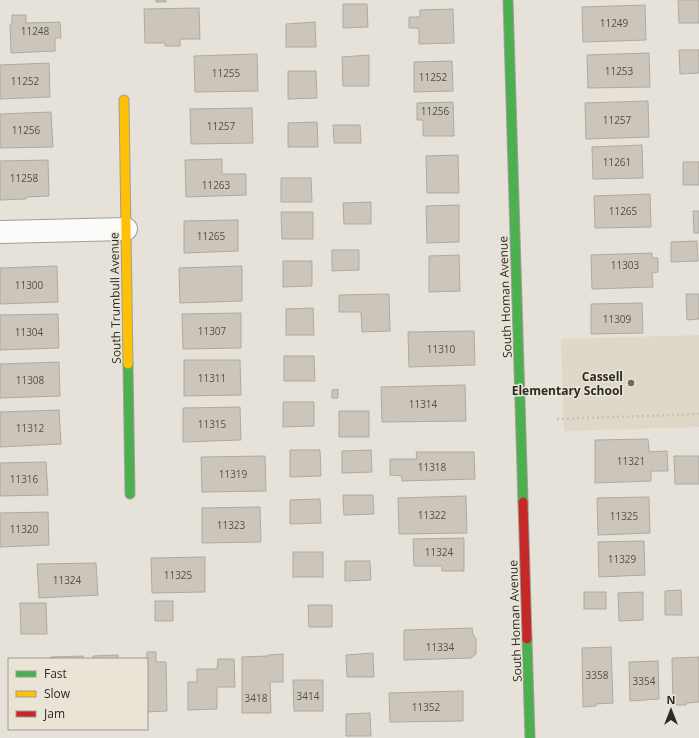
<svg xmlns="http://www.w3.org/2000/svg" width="699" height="738" viewBox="0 0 699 738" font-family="'Open Sans',sans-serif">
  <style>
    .built { fill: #ded8c9 }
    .building { fill: #ccc6ba; stroke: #adaaa4 }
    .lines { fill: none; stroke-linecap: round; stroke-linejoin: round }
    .street-casing { stroke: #a19e99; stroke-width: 24 }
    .fast-casing { stroke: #a19e99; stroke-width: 11 }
    .slow-casing { stroke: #a19e99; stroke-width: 11 }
    .jam-casing { stroke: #a19e99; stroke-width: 11 }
    .path { stroke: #c3c2c0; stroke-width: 2.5; stroke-dasharray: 2 3; stroke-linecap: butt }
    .street { stroke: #fbfbf9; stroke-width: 22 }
    .fast { stroke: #4caf50; stroke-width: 9 }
    .slow { stroke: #ffc107; stroke-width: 9 }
    .jam { stroke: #c62828; stroke-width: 9 }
    .poi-dot { fill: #6d6a64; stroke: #eae4d6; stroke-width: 1.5 }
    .labels { text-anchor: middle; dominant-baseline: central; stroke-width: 3; stroke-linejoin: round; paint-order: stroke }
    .number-label { font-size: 10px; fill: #54514a }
    .street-label { font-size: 12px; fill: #2c2a25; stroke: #eae4d6 }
    .poi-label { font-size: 12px; font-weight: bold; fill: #2c2a25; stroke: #eae4d6; text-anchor: end }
  </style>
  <rect width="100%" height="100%" fill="#e6e2da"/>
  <path class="built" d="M699,335V427L564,431L561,339Z"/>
  <g class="building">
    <rect x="156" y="0" width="10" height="2"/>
    <path d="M678,0H699V23H679Z"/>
    <path d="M343,4H367L368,27L343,28Z"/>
    <path d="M645,5L646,40L583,42L582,7Z"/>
    <path d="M199,8L200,39H180V46H165V43H145L144,9Z"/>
    <path d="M453,9L454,43L419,44V28H409V17H420V10Z"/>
    <path d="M12,15H26V23L60,22L61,38H55V51L11,53L10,24H12Z"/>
    <path d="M315,22L316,47H286V24Z"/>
    <path d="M679,50H699V73L680,74Z"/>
    <path d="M649,53L650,87L588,88L587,55Z"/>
    <path d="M257,54L258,91L195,92L194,56Z"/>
    <path d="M369,55V86H343L342,57Z"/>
    <path d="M452,61L453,91L414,92V62Z"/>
    <path d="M49,63L50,97L0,99V65Z"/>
    <path d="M288,71H316L317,98L288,99Z"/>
    <path d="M648,101L649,137L586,139L585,103Z"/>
    <path d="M453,102L454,136H423V120H417V103Z"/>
    <path d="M252,108L253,143L191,144L190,109Z"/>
    <path d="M51,112L53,147L0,148V114Z"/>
    <path d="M317,122L318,147H288V123Z"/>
    <path d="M333,125H360L361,143H334Z"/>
    <path d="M642,145L643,178L593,179L592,147Z"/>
    <path d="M458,155L459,193H427L426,156Z"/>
    <path d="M222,159V174H246V195L186,197L185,160Z"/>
    <path d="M48,160L49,196L26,197V199L0,200V161Z"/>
    <rect x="683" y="162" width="16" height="23"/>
    <path d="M281,178H311L312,202H281Z"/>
    <path d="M650,194L651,227L595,228L594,196Z"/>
    <path d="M371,202V224H344L343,203Z"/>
    <path d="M459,205V242L427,243L426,206Z"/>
    <path d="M693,211H699V233H694Z"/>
    <path d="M281,212H313V239H282Z"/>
    <path d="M238,220V251L184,253V221Z"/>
    <path d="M697,241L698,261L671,262V242Z"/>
    <path d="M332,250H359V270L332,271Z"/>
    <path d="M652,253V258H658V272L652,273L653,287L592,289L591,255Z"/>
    <path d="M459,255L460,291L429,292V256Z"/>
    <path d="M283,261H312V286L283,287Z"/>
    <path d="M57,266L58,302L0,304V268Z"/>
    <path d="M242,266V301L180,303L179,268Z"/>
    <path d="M389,294L390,331L362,332L361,312H339V295Z"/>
    <path d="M686,294H699V319L687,320Z"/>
    <path d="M642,303L643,333L591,334V304Z"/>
    <path d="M313,308L314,335H286V309Z"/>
    <path d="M241,313V348L183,349L182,314Z"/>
    <path d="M58,314L59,348L0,350V315Z"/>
    <path d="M474,331L475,365L409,367L408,332Z"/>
    <path d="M284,356H314L315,381H284Z"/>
    <path d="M184,360H240L241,395L184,396Z"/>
    <path d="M59,362L60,396L0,398V364Z"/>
    <path d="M465,385L466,421L382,422L381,387Z"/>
    <path d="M338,389V398H332V390Z"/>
    <path d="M283,402H314V426L283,427Z"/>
    <path d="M240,407L241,440L183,442V408Z"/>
    <path d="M59,410L61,444L0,447V412Z"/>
    <rect x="339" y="411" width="30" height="26"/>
    <path d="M648,439L649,452L667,451L668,471H651V481L595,483V440Z"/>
    <path d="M290,450H320L321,476L290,477Z"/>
    <path d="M371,450L372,472L342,473V451Z"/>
    <path d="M416,452H474L475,479L402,481V476L390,475V459H417Z"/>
    <path d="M265,456L266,491L202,492L201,457Z"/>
    <path d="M674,456H699V484H675Z"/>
    <path d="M46,462L48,495L0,496V463Z"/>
    <path d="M343,495H373L374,514L344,515Z"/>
    <path d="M466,496L467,533L399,534L398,498Z"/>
    <path d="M649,497L650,533L598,535L597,498Z"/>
    <path d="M320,499L321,523L290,524V500Z"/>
    <path d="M260,507L261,542L202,543V508Z"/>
    <path d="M48,512L49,545L0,547V513Z"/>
    <path d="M464,538V571H442V566H414L413,539Z"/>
    <path d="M644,541L645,575L599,577L598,542Z"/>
    <rect x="293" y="552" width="30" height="25"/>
    <path d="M205,557V592L152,593L151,558Z"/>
    <path d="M345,561H370L371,580L345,581Z"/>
    <path d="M96,563L98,595L39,598L37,564Z"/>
    <path d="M681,590L682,615H665V591Z"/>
    <rect x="584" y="592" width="22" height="17"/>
    <path d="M643,592V620L619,621L618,593Z"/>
    <rect x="155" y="601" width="18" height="20"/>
    <path d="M20,603H46L47,634H21Z"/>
    <path d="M308,605H332V627H309Z"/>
    <path d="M472,628L473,634L476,639V654L471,658L404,660V630Z"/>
    <path d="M611,647L613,703L596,704V706L583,707L582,648Z"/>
    <path d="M147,652H156V662H166L167,711L147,712Z"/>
    <path d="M373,653L374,677H347L346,655Z"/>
    <path d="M283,654V682H270L271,713H242V657L268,656V655Z"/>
    <path d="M118,655V659H93V656Z"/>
    <path d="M83,656V659H51V657Z"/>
    <path d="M699,657V702L686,703V705H673L672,658Z"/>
    <path d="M218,659H234L235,687H217V709L188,710V682H197V669H217Z"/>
    <path d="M658,661L659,699L630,701L629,662Z"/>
    <path d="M293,680H323V711H294Z"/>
    <path d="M463,691V721L390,722L389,693Z"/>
    <path d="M370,713L371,736H346V714Z"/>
  </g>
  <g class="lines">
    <g class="street-casing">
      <path id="street" d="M0,232L126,229"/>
    </g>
    <g class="fast-casing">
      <g id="fast">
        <path d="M508,0L523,502"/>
        <path d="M128,364L130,494"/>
        <path d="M527,639L530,738"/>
      </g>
    </g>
    <g class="slow-casing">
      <path id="slow" d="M124,100L128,364"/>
    </g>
    <g class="jam-casing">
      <path id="jam" d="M523,502L527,639"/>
    </g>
    <path class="path" d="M557,419L699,414"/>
    <use href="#street" class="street"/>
    <use href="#fast" class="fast"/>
    <use href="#slow" class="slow"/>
    <use href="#jam" class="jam"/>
  </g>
  <circle class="poi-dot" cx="631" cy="383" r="4"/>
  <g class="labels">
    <g class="number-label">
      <text x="614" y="23">11249</text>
      <text x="35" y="31">11248</text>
      <text x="619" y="71">11253</text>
      <text x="226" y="73">11255</text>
      <text x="433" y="77">11252</text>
      <text x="25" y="81">11252</text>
      <text x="435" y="111">11256</text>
      <text x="617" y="120">11257</text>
      <text x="221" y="126">11257</text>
      <text x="26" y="130">11256</text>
      <text x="617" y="162">11261</text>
      <text x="24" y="178">11258</text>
      <text x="216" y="185">11263</text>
      <text x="623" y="211">11265</text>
      <text x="211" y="236">11265</text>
      <text x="625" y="265">11303</text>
      <text x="29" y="285">11300</text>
      <text x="617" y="319">11309</text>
      <text x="212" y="331">11307</text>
      <text x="29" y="332">11304</text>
      <text x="441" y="349">11310</text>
      <text x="212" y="378">11311</text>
      <text x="30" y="380">11308</text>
      <text x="423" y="404">11314</text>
      <text x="212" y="424">11315</text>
      <text x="30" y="428">11312</text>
      <text x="631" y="461">11321</text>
      <text x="432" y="467">11318</text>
      <text x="233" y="474">11319</text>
      <text x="24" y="479">11316</text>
      <text x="432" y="515">11322</text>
      <text x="624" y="516">11325</text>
      <text x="231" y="525">11323</text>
      <text x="24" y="529">11320</text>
      <text x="439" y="552">11324</text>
      <text x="622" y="559">11329</text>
      <text x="178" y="575">11325</text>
      <text x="67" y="580">11324</text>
      <text x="440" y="647">11334</text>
      <text x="597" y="675">3358</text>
      <text x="644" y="681">3354</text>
      <text x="308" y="696">3414</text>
      <text x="256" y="698">3418</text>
      <text x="426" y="707">11352</text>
    </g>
    <g class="street-label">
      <text transform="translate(505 297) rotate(-92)">South Homan Avenue</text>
      <text transform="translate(115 298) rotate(-91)">South Trumbull Avenue</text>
      <text transform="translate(515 621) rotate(-92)">South Homan Avenue</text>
    </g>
    <g class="poi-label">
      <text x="623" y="376">Cassell<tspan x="623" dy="14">Elementary School</tspan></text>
    </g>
  </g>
  <rect x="8" y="658" width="140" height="72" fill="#eae4d6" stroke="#9e9a8f"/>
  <rect x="16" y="671" width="20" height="6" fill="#4caf50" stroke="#9e9a8f"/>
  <text x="44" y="678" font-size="12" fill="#2c2a25">Fast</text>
  <rect x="16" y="691" width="20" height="6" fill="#ffc107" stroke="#9e9a8f"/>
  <text x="44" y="698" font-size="12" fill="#2c2a25">Slow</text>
  <rect x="16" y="711" width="20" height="6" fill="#c62828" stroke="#9e9a8f"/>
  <text x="44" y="718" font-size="12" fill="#2c2a25">Jam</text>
  <g transform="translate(671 710)" stroke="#eae4d6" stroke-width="3" paint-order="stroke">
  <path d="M0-3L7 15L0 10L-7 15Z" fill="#2c2a25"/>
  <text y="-6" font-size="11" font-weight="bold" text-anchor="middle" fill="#2c2a25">N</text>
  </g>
</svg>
